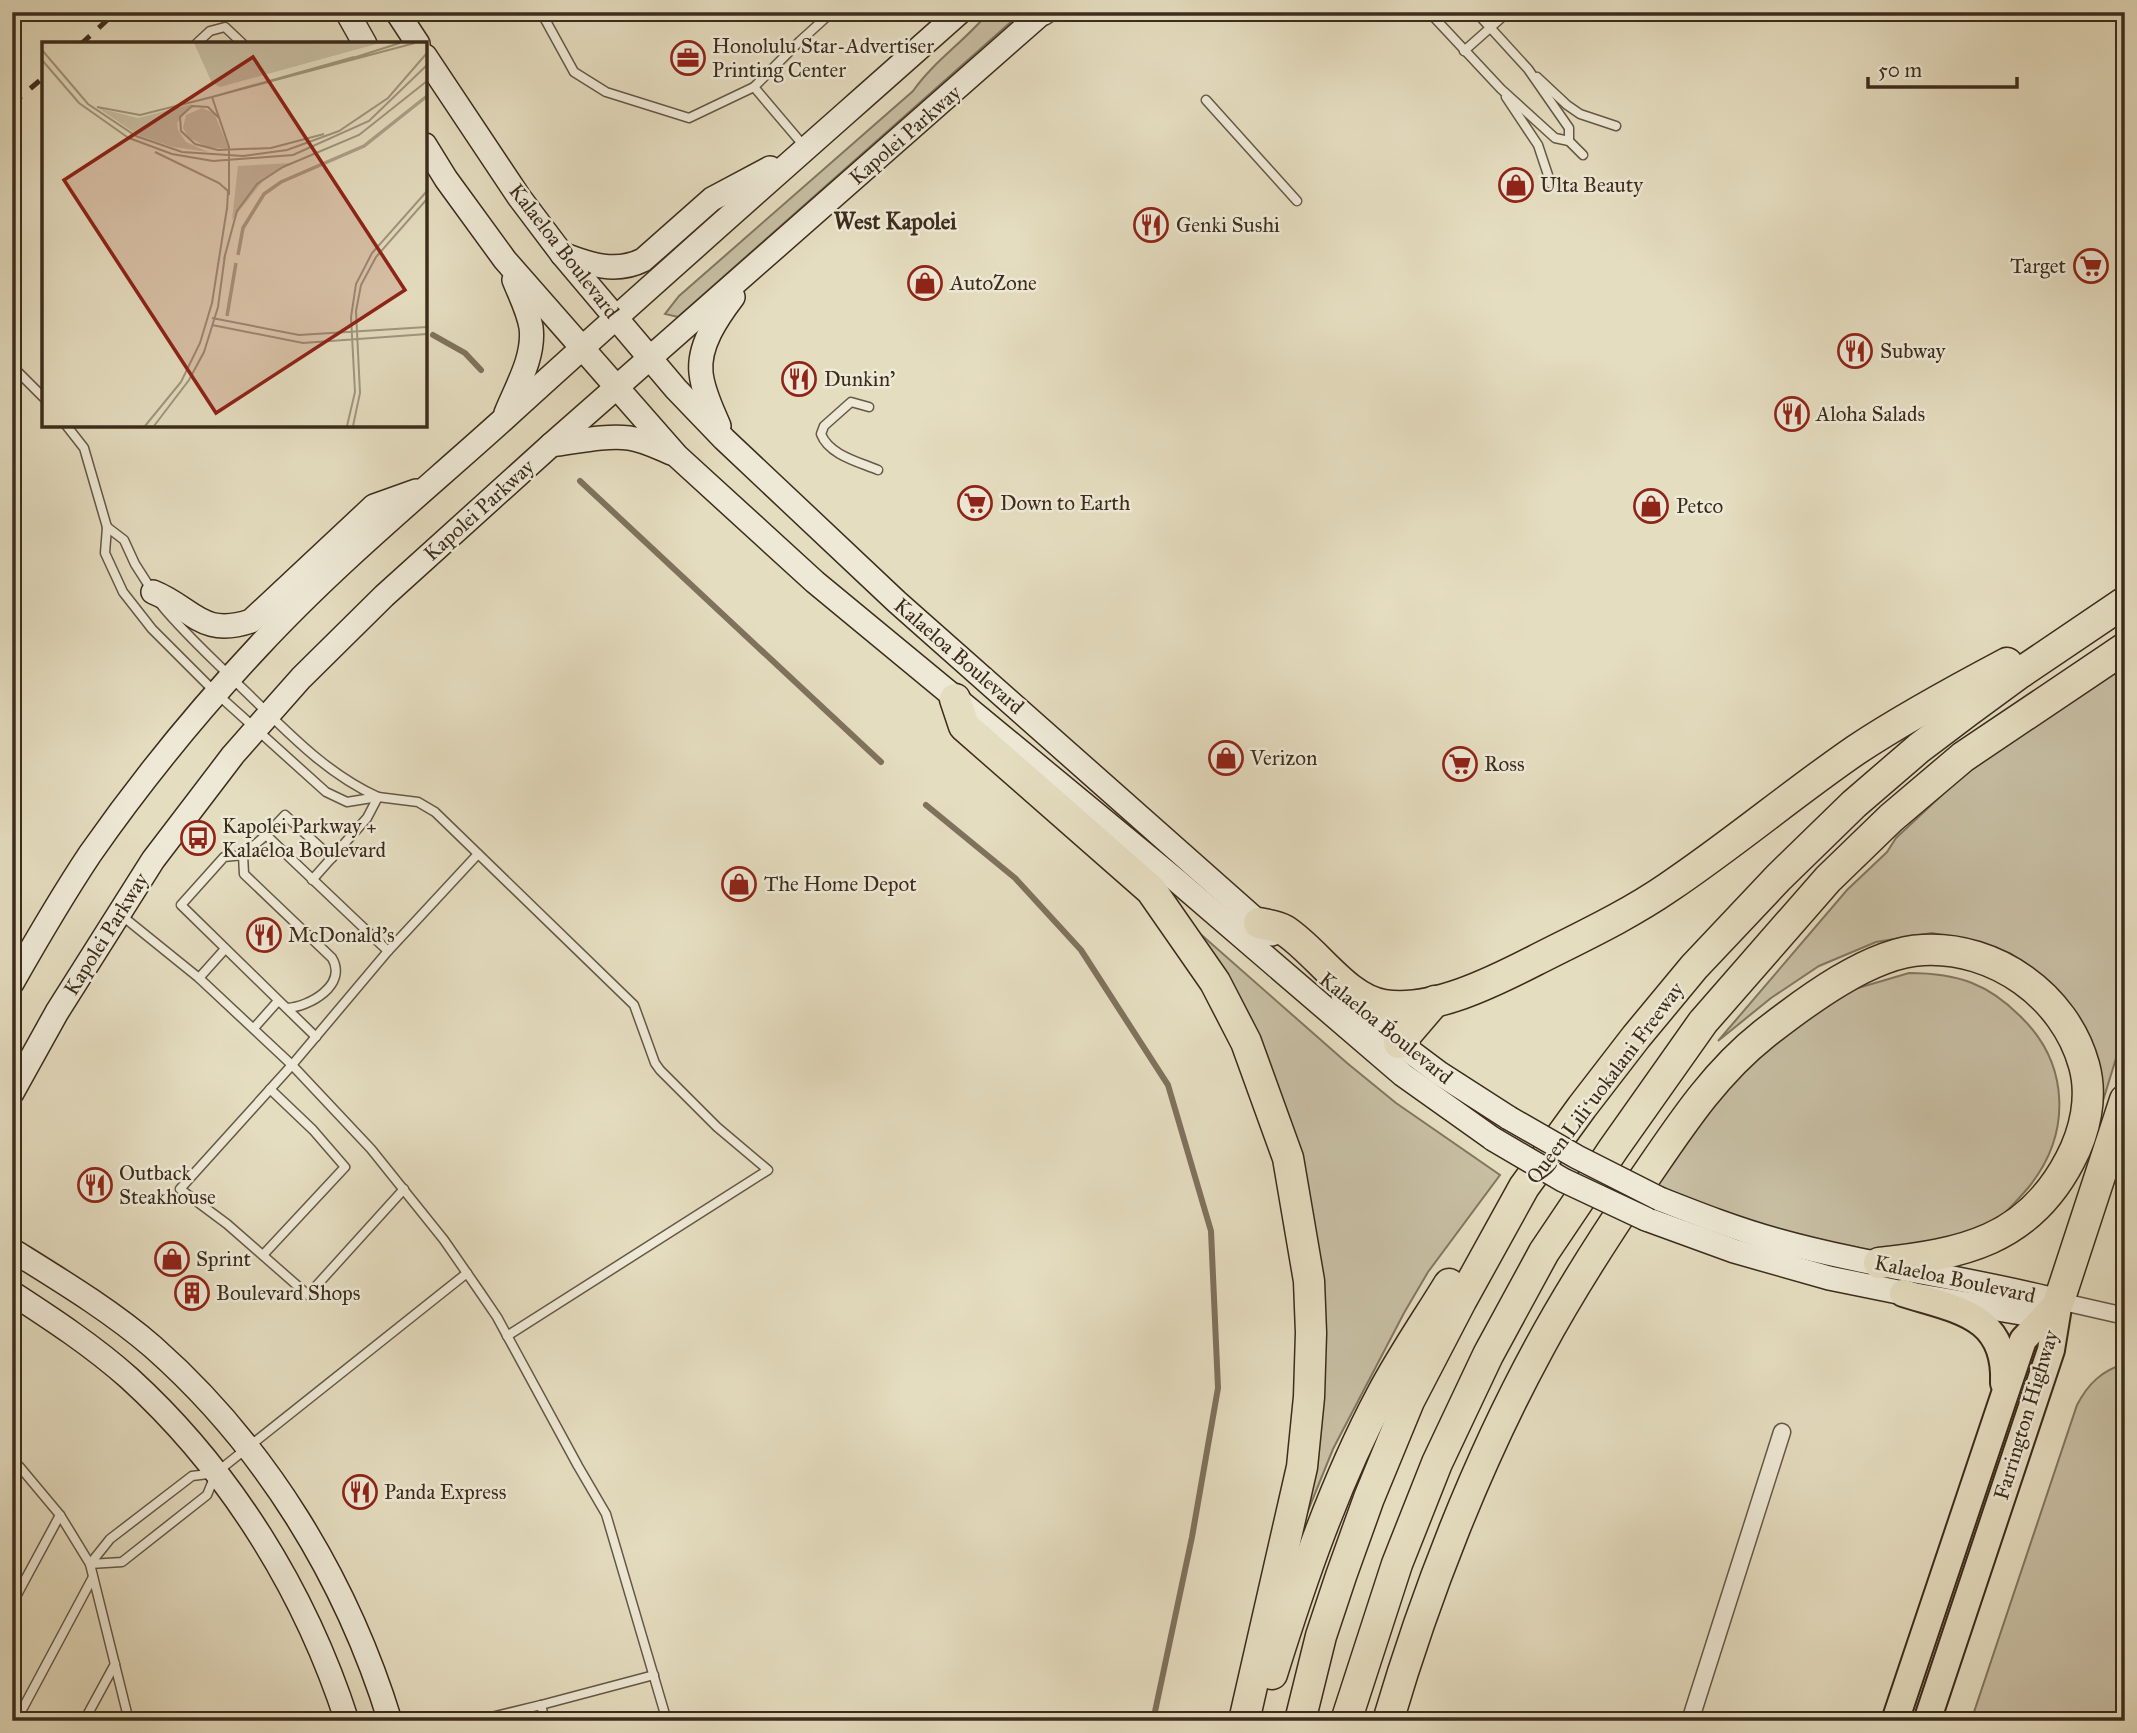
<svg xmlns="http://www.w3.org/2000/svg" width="2137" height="1733" viewBox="0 0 2137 1733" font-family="'IM FELL Great Primer',serif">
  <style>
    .green { fill: #c8bfa4; stroke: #827660; stroke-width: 2 }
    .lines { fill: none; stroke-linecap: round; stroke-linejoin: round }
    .stream { stroke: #7f725d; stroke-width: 6 }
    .lane-casing { stroke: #665845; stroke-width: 11 }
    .street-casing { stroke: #665845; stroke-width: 19 }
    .secondary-casing { stroke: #3c2c1c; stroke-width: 26 }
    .primary-casing { stroke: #3c2c1c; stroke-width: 30 }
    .highway-casing { stroke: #3c2c1c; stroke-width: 33 }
    .lane { stroke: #eee9d6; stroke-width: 8 }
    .street { stroke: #eee9d6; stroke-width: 16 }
    .secondary { stroke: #eee9d6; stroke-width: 23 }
    .primary { stroke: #e5ddc0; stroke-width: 26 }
    .highway { stroke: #e5ddc0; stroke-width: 30 }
    .rail { stroke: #3c2c1c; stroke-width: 5; stroke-dasharray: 12 12; stroke-linecap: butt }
    .secondary-bridge-casing { stroke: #3c2c1c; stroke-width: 26; stroke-linecap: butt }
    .secondary-bridge { stroke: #eee9d6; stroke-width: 23 }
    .labels { text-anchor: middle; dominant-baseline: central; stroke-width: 5; stroke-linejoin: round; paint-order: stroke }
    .poi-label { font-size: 21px; fill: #3c2c1c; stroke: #eee9d6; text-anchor: start }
    .street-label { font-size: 21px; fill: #3c2c1c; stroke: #eee9d6 }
    .neighbourhood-label { font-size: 23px; font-weight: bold; fill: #3c2c1c; stroke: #eee9d6 }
    .inset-river { fill: none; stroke: #aca188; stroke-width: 3.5 }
    .inset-road { fill: none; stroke: #a1967e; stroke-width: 2 }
    .view { fill: #8f2418; fill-opacity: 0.15; stroke: #8f2418; stroke-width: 3.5 }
    .inset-edge { fill: none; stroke: #3c2c1c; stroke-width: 3.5 }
  </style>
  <rect width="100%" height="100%" fill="#e5ddc0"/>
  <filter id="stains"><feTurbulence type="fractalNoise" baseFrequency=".00286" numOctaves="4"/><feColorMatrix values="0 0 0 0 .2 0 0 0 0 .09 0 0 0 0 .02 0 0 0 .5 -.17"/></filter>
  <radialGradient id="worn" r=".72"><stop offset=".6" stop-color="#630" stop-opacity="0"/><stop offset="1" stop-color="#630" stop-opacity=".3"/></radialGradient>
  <g class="green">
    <path d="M989,12H1022L678,317L665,314L679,296L913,91C934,61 965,41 989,12Z"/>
    <path d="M2125,663V1029L2090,1143V1104L2034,970L2011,954L1981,942L1932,933L1876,942L1819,966L1771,998L1718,1041L1847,890L1887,852L1896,838L1958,780L1995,752Z"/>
    <path d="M1180,916L1347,1063L1396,1103L1500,1175L1428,1272L1404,1313L1333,1449L1297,1538L1301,1490L1297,1180Z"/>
    <path d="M1909,973C1931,973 1952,975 1972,983C1990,990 2006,1002 2020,1016C2070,1064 2072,1134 2028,1188C2015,1203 2002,1218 1985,1227C1970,1235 1949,1237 1933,1241C1919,1245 1896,1254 1882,1254C1870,1254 1857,1249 1845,1247C1779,1235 1715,1211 1651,1190L1697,1123L1755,1057L1830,1001L1858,988Z"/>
    <path d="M2125,1364V1721H1971L2077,1405C2088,1384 2102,1370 2125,1364Z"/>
  </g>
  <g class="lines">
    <g class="stream">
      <path d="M433,335L465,353L481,370"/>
      <path d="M580,481L881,762"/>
      <path d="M926,805L1015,878L1081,950L1168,1085L1211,1231L1218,1388L1192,1537L1153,1721"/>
    </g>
    <g class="lane-casing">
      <g id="lane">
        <path d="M541,12L574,72L606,92L689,118L754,87L800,41L832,12"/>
        <path d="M1429,12L1501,89L1555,138L1569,141L1583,155"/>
        <path d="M1476,12L1528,69L1569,128V141"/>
        <path d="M1047,20L1059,12"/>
        <path d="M196,44L210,31L225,27L243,44"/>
        <path d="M1464,51L1508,12"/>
        <path d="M1537,77L1567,105L1580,114L1616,126"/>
        <path d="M754,87L804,146"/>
        <path d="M1506,97L1538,145L1551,184"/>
        <path d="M1206,100L1297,201"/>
        <path d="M12,366L44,398"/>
        <path d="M869,407L851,402L824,426L821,434C829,455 859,462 878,470"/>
        <path d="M66,425L84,448L107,527L105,553L123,592L152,629L216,693L326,792L347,802L378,797L418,802L435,812L634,1005L655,1063L660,1070L717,1127L768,1170L507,1336"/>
        <path d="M107,527L124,540L135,564L151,589"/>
        <path d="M162,606C186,635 214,660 241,687C284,728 323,772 378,797"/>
        <path d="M266,835L285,815L332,858"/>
        <path d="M243,855L244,874L332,958C348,985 309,1007 287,1008"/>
        <path d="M312,880L367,818L378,797"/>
        <path d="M121,915L199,978L292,1065L371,1149L444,1240L480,1292L497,1317L578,1466L606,1514L667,1721"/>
        <path d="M199,978L225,949"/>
        <path d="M254,1028L278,1001"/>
        <path d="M316,1037L181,905L224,857L243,855L266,835L388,951"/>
        <path d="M404,1189L308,1295L227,1224L180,1189L292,1065L388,951L478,854"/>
        <path d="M263,1255L345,1167L313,1130L270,1089"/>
        <path d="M217,1472L467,1273"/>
        <path d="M216,1473L207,1495L122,1562L90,1564L110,1539L192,1476Z"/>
        <path d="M12,1479L19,1466L60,1515L90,1564L129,1721"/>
        <path d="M12,1604L60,1515"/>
        <path d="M541,1705L654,1675"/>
        <path d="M16,1721L93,1577"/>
        <path d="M84,1721L115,1664"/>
        <path d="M475,1721L541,1705L545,1721"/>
      </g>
    </g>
    <g class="street-casing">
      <g id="street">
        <path d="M2059,1301L2125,1316"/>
        <path d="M1690,1721L1782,1432"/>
      </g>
    </g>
    <g class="secondary-casing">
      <g id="secondary">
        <path d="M347,12L365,44"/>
        <path d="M397,12L418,44"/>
        <path d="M425,56L519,197L562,254L676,389L724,439L897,602L1272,934"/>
        <path d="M425,145L446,179L505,260L677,456L815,582L1176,880L1403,1075L1493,1139"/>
        <path d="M562,254C589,264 615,274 643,260L712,199L770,168"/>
        <path d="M506,413C517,386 535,356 531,327C528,310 520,295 514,280"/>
        <path d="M719,426C712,409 703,392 701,373C698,346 717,318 733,297"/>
        <path d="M551,445C576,442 604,435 629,438C644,440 657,447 671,453"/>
        <path d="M153,592C193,608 201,638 251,621L374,506L416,491"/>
        <path d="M12,983C37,939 62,896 90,854C141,781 198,711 259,646C335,564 422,493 505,418C655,281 808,147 960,12"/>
        <path d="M1343,995L1399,1043L1439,1073L1509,1118"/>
        <path d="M12,1093L57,1012L153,860L233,755L301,678L384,596L551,445L1043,12"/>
        <path d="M1660,1199C1698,1214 1736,1229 1776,1240C1869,1266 1965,1277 2059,1301"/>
        <path d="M1646,1219L1734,1251L1829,1278L1903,1293L2027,1314L2059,1301"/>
        <path d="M12,1250C60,1280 110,1310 153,1347C265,1446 346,1578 390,1721"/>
        <path d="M12,1293C52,1319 93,1346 129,1378C230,1470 305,1591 347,1721"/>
      </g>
    </g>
    <g class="primary-casing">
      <g id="primary">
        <path d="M1903,1293C1956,1310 2007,1314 2004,1383"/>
        <path d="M1895,1721L2023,1340L2059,1301"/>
        <path d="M1927,1721L2051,1350L2059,1301"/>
      </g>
    </g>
    <g class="highway-casing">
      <g id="highway">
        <path d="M955,699L964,726L1151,890L1215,982L1246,1042L1288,1158L1309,1281L1311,1333L1309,1397L1302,1467L1244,1721"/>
        <path d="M1259,923C1267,925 1277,926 1284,930C1317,951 1345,999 1384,1005C1431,1013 1493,982 1534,961C1579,938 1627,916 1669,887C1733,844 1792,794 1856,750C1904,718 1956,690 2007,663"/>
        <path d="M1399,1043L1435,1001"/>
        <path d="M2059,1301L2125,1100"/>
        <path d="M1272,1674C1302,1578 1335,1482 1382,1394C1402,1356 1427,1320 1449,1284"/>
        <path d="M1300,1721L1321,1636L1341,1576L1369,1498L1409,1401L1461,1301L1524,1187L1582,1107L1636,1037L1694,967L1778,878L1854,804L1919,748L1968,711L2020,673L2125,602"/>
        <path d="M1346,1721L1397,1564L1437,1463L1488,1355L1544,1252L1614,1148L1703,1022L1828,879L1891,818L1963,757L2125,648"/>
        <path d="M1388,1721C1425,1595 1477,1462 1539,1348C1569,1292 1604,1238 1639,1186C1677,1131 1711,1076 1764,1034C1805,1002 1871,952 1923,950C1995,946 2065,996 2084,1065C2093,1097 2085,1132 2070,1160C2028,1241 1962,1254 1879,1263"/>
      </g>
    </g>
    <use href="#lane" class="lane"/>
    <use href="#street" class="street"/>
    <use href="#secondary" class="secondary"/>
    <use href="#primary" class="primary"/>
    <use href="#highway" class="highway"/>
    <g class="rail">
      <path d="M81,44L116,12"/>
      <path d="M12,104L44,77"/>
    </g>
    <g class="secondary-bridge-casing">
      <g id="secondary-bridge">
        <path d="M1509,1118L1577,1157L1660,1199"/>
        <path d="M1493,1139L1563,1180L1646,1219"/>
      </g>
    </g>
    <use href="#secondary-bridge" class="secondary-bridge"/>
  </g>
  <defs>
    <g id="office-ring" transform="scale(1.75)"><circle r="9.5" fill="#eee9d6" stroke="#8f2418" stroke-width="1.5"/><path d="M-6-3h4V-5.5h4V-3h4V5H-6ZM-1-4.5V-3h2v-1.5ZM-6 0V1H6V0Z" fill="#8f2418"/></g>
    <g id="shop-ring" transform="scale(1.75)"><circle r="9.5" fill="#eee9d6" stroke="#8f2418" stroke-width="1.5"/><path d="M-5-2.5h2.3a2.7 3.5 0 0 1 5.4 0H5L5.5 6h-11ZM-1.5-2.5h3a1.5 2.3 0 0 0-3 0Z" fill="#8f2418"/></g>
    <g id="restaurant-ring" transform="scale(1.75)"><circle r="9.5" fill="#eee9d6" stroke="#8f2418" stroke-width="1.5"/><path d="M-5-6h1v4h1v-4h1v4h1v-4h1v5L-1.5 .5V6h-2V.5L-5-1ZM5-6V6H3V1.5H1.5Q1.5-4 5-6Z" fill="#8f2418"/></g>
    <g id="supermarket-ring" transform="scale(1.75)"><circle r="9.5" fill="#eee9d6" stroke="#8f2418" stroke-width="1.5"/><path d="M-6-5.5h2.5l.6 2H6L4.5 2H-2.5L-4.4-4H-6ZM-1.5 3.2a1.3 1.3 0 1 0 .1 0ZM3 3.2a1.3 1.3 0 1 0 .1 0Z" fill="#8f2418"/></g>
    <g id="bus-ring" transform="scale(1.75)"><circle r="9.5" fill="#eee9d6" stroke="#8f2418" stroke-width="1.5"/><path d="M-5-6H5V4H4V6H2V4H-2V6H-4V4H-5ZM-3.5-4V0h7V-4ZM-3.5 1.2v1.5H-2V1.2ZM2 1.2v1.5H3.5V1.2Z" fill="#8f2418"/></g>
    <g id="building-ring" transform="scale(1.75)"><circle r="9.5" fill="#eee9d6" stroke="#8f2418" stroke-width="1.5"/><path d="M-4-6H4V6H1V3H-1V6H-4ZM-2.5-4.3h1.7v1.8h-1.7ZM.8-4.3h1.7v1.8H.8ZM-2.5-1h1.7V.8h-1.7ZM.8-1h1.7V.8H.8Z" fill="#8f2418"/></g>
  </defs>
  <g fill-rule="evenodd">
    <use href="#office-ring" x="688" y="58"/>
    <use href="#shop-ring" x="1516" y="185"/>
    <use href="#restaurant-ring" x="1151" y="225"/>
    <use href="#supermarket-ring" x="2091" y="266"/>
    <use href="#shop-ring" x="925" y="283"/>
    <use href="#restaurant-ring" x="1855" y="351"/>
    <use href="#restaurant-ring" x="799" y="379"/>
    <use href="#restaurant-ring" x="1792" y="414"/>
    <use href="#supermarket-ring" x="975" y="503"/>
    <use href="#shop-ring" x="1651" y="506"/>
    <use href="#shop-ring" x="1226" y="758"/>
    <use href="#supermarket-ring" x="1460" y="764"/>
    <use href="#bus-ring" x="198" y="838"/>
    <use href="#shop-ring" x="739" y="884"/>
    <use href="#restaurant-ring" x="264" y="935"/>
    <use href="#restaurant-ring" x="95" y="1185"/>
    <use href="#shop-ring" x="172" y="1259"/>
    <use href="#building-ring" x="192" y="1293"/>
    <use href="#restaurant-ring" x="360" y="1492"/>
  </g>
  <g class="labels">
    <g class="poi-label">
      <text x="712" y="46">Honolulu Star-Advertiser<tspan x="712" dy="24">Printing Center</tspan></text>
      <text x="1540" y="185">Ulta Beauty</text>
      <text x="1176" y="225">Genki Sushi</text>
      <text x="2066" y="266" text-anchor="end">Target</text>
      <text x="950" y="283">AutoZone</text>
      <text x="1880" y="351">Subway</text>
      <text x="824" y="379">Dunkin'</text>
      <text x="1816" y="414">Aloha Salads</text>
      <text x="1000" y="503">Down to Earth</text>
      <text x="1676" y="506">Petco</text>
      <text x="1250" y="758">Verizon</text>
      <text x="1484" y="764">Ross</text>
      <text x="222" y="826">Kapolei Parkway +<tspan x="222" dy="24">Kalaeloa Boulevard</tspan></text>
      <text x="764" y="884">The Home Depot</text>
      <text x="288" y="935">McDonald's</text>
      <text x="119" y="1173">Outback<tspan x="119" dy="24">Steakhouse</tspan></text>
      <text x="196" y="1259">Sprint</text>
      <text x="216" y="1293">Boulevard Shops</text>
      <text x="384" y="1492">Panda Express</text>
    </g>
    <g class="street-label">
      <text transform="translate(905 135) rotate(-41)">Kapolei Parkway</text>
      <text transform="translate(564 251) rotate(52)">Kalaeloa Boulevard</text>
      <text transform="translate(479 510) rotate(-42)">Kapolei Parkway</text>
      <text transform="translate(959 656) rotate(41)">Kalaeloa Boulevard</text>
      <text transform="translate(106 934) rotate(-58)">Kapolei Parkway</text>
      <text transform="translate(1386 1028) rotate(39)">Kalaeloa Boulevard</text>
      <text transform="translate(1605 1083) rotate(-53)">Queen Liliʻuokalani Freeway</text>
      <text transform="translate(1955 1279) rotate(12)">Kalaeloa Boulevard</text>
      <text transform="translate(2026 1415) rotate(-73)">Farrington Highway</text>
    </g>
    <g class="neighbourhood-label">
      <text x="895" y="221">West Kapolei</text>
    </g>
  </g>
  <g transform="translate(42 42)">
    <rect width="385" height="385" fill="#e5ddc0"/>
    <path d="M152,1H338L178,45L170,41ZM150,62L135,81L136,88L144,100L166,110L131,105L96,93L56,66L96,76ZM160,66L172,71L187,107L165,105L146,95L141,86L144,73ZM250,121L224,135L190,178L196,124Z" fill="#c8bfa4"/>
    <path class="inset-river" d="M196,213L201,186L222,152L239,140L322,104L385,54M185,274L194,221"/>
    <path class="inset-road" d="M0,8L46,62L94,94L140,110L201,114L245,108L297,89L346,56L385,11M311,16L358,1M0,18L37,61L88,97M170,55L187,105V153M170,55L373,1M170,55L312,15M55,65L98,73L170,55M178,77L166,65L150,64L138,75L139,89L153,102L176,108L229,106L282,92M87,96L130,112L171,119L251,113L327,79L385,23M113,110L177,141L186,149L185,168M182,217L195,169L215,142L241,125L317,93L385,39M170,276L257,293L385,285M170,283L261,301L385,292M103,384L139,340L158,301L170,261L185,166M112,384L147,338L162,310L176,265L183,213M305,384L313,350L309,275L314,242L330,211L385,149M311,384L318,351L314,269L319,243L334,215L385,157"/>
    <path class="view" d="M211,15L363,248L174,371L22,138Z"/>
    <rect width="385" height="385" class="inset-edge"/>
  </g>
  <rect width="2137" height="1733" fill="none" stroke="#e5ddc0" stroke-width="42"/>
  <rect x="14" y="14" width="2109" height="1705" fill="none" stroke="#3c2c1c" stroke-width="3.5"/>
  <rect x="21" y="21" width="2095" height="1691" fill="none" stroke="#3c2c1c" stroke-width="2"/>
  <path d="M1868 77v10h149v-10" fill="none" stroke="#3c2c1c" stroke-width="3.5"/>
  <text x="1878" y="77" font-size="21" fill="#3c2c1c" stroke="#eee9d6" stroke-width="5" paint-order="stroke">50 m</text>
  <rect width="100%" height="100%" filter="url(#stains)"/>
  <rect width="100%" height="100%" fill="url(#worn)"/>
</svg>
